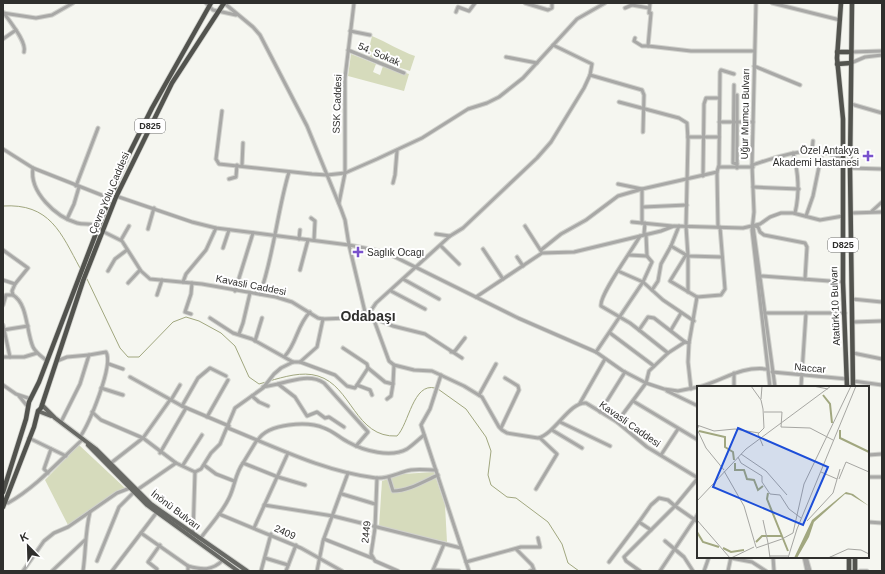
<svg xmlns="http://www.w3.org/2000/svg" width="885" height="574" viewBox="0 0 885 574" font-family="Helvetica,sans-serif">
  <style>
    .green { fill: #d6dbbc }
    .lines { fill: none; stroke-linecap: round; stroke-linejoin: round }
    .stream { stroke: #a1a77f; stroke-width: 1 }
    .minor-casing { stroke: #d1d2cd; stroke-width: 5 }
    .major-casing { stroke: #d1d2cd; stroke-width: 6 }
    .highway-casing { stroke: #d1d2cd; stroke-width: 6 }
    .minor { stroke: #a8a8a6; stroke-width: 3 }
    .major { stroke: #686965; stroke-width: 4 }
    .highway { stroke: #52534e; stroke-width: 4.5 }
    .poi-dot { fill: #7952cc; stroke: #fff; stroke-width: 1.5 }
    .labels { text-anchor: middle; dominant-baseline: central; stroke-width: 4; stroke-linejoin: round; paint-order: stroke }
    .shield { fill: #fff; stroke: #6d6d6c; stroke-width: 1 }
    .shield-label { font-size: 9px; font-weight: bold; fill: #2f2f2d }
    .street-label { font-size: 10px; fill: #2f2f2d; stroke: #fff }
    .poi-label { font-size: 10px; fill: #2f2f2d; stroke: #fff; text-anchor: end }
    .district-label { font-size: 14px; font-weight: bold; fill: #2f2f2d; stroke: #fff }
    .inset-river { fill: none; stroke: #a1a77f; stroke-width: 2 }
    .inset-road { fill: none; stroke: #a6a6a2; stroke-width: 1 }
    .view { fill: #1d4ed8; fill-opacity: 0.15; stroke: #1d4ed8; stroke-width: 2 }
    .inset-edge { fill: none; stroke: #2f2f2d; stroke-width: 2 }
  </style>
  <rect width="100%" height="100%" fill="#f5f6f0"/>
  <g class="green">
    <path d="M372,36C387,42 400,51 415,56L410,71L367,57Z"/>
    <path d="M351,54L376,64L373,72L380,75L383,66L409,74L404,91L348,76Z"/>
    <path d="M79,445L125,488L120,490L68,525L45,480Z"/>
    <path d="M434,472L445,505L447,542L379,527L382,481L403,474Z"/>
  </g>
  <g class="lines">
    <g class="stream">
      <path d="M3,206C50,203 61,233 80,268"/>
      <path d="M87,279L120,348L128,357H139L173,322L186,317L199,321L221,333L235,346L249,377L259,384L266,382"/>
      <path d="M269,381C284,377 302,371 318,376C352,386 355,438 397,436C409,424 413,382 435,388"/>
      <path d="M438,389L466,409L486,437L491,451L488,475L491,485L507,497L516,498L548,522L562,544L568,563L579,571"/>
    </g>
    <g class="minor-casing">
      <g id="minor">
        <path d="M206,3L213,10L236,15"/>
        <path d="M224,3L253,27L260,35L307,126L341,209L345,220L349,245L365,312"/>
        <path d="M525,3L548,10L552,8V3"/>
        <path d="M650,3L649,13H651L648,46L691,51H754"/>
        <path d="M756,3L752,165L754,212L752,230L770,387"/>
        <path d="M772,3L840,20"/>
        <path d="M625,8L632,5L649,8"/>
        <path d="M456,12L458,7L469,11L475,3"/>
        <path d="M3,13L36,18L52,15L73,3"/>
        <path d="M4,13C10,22 27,42 24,52"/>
        <path d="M350,31L370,35"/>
        <path d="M635,38L634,41L642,46H648"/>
        <path d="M3,39L16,30"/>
        <path d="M348,50L404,73"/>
        <path d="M851,52L882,51"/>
        <path d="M506,57L537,63"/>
        <path d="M851,63L865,57L882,55"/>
        <path d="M754,66L800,85"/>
        <path d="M590,75L642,90L644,95L643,132"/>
        <path d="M734,85L733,163L737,164"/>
        <path d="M619,102L679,118L687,123L688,140L686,226L688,256V292"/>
        <path d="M851,104L882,113"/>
        <path d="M222,111L216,159L219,164L312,174L327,175L345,173L377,159L422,138L468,109L487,103L499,97L523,78L577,19L605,3"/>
        <path d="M719,122H733"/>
        <path d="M736,122H753"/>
        <path d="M688,137H719"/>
        <path d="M3,149L33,168L109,198"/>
        <path d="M812,151L813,141"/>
        <path d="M793,153C799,174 800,192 795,213"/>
        <path d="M242,165L243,143"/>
        <path d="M752,165C781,156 815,142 843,160"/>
        <path d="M719,167H753"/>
        <path d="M33,168C29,192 56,217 77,223C84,225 91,223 98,226"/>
        <path d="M737,168V95"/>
        <path d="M850,168L882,169"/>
        <path d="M717,172L718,227"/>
        <path d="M703,176L704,104L706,98H719"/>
        <path d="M229,179L236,177L237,165"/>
        <path d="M393,183L395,175L397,151"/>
        <path d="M618,184L642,189V223"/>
        <path d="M76,186L98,128"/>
        <path d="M753,187L799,189"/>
        <path d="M116,196L192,222L216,228L349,245L385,252L518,318L596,352L623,371L646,383L664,389L678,391L698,387"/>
        <path d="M339,203L345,173V78L354,3"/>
        <path d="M643,207L687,205"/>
        <path d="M872,211L882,202"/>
        <path d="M851,213L882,212"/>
        <path d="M806,216L813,196L822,152"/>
        <path d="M311,218L315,221L314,240"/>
        <path d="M67,219L74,204L79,187"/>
        <path d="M632,222L672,226"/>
        <path d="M525,226L541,251"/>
        <path d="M753,226L775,387"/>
        <path d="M755,226L758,227L760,232L764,235L805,243L807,247L805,279"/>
        <path d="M148,229L154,208"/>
        <path d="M102,231L122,241L141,271L150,279L202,284L276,297L292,302L318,318L323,319L349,318L367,311L374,320L389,361L394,365L414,370L432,371L464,386L482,397L499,427L502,430L507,433L538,438C556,433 569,402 586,403L617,422L647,447L698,478"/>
        <path d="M436,234L450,236"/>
        <path d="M644,234L645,223"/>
        <path d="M640,236C633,249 599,295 601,306L630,323L639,330L648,317L654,318L685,342L689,343"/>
        <path d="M299,239L300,230"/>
        <path d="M121,240L129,226"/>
        <path d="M441,246L459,264"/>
        <path d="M671,246L688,256L722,257"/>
        <path d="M223,248L229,230"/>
        <path d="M483,249L503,279"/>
        <path d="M3,250L28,268L15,284"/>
        <path d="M541,250L561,234L586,220L618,196L642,189L717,172L719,165L720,72L721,70L734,74"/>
        <path d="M629,255L647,256"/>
        <path d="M686,255L670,281L697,297"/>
        <path d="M517,257L523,266"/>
        <path d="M300,270L308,240"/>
        <path d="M108,271L115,259L127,250"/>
        <path d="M618,271L643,282L663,300L694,321"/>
        <path d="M761,276L843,282"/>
        <path d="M403,279L439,299"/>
        <path d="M3,280L15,284L12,291L13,295C28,304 26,331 33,347C36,353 41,356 46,360"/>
        <path d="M183,282L186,274L206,250L216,228"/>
        <path d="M128,283L140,270"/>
        <path d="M652,290L658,281L661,264L671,246L679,226"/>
        <path d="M235,291L253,233"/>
        <path d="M391,291L425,309"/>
        <path d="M260,294C274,255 277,212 289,172"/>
        <path d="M157,295L162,280"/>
        <path d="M476,297L542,253L574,252L661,231L674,226L743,228L760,224L770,217L781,213H793L820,220L843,216"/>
        <path d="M852,299L882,302"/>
        <path d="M3,305L6,295H13"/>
        <path d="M370,312L376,303L450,236L463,228L537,158L551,142L584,88L590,75L592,64L553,45"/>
        <path d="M765,313H845"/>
        <path d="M191,314L185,312L191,294L192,283"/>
        <path d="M210,318L233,333L252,339L293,362"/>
        <path d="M373,318L393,326L425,334L462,358"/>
        <path d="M853,322L882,321"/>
        <path d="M3,325L10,357"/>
        <path d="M3,330L28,326"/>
        <path d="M639,330L668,353L685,342"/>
        <path d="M671,330L681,313"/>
        <path d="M610,333L654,366"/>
        <path d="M239,334L243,323L250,293"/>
        <path d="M255,341L262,318"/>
        <path d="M451,352L455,351L465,338"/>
        <path d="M596,352L643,282L652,262L647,256L646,234"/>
        <path d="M853,353L882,359"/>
        <path d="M285,356C297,343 297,325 310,312"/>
        <path d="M3,357H24L37,353"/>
        <path d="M57,361L67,357L89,355L80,384L61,422"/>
        <path d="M300,362L335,375L347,386L355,388L368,368L367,364L343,348"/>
        <path d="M109,364L123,369"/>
        <path d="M368,368L385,382L393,384L394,365"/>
        <path d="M772,372L847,379"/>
        <path d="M441,375L430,409L421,425L469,571"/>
        <path d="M130,377L182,406L229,426"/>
        <path d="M853,381L882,385"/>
        <path d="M278,384C293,380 311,374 324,383L368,432L356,446"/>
        <path d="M3,385L16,394L31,399"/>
        <path d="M357,385L370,390L372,395"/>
        <path d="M263,387L278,384L295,397L307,416L317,412L325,418L329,417L344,427"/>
        <path d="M699,387C724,380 740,366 767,369"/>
        <path d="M734,387V373"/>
        <path d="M801,387L806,313"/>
        <path d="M101,388L123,395"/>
        <path d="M691,389L688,362L689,343L697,297L721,295L725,289L720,227"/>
        <path d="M667,391L698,406"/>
        <path d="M479,395L496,364"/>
        <path d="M19,396L28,407"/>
        <path d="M252,396L259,402L268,406"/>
        <path d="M387,399L391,396L393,384"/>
        <path d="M171,400L180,385"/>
        <path d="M633,401L698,440"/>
        <path d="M580,403L605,359"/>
        <path d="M182,406L198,378L210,368L226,376"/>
        <path d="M92,412L101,420L143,438L176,463"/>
        <path d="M600,412L625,372"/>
        <path d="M207,417L228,380"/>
        <path d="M560,422L610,446"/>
        <path d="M617,422L646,383L649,371L668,353"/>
        <path d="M228,428C275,447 325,472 376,478C389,479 399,472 411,470C419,469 428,470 436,470"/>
        <path d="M501,428L519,390L518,386L505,378"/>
        <path d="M552,430L582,448"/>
        <path d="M80,437C89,424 114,365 106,352L89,355"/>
        <path d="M29,438L66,456"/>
        <path d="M258,440C268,423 308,421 324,428C333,431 340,438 348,442C364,451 391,458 407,449C413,445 419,439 424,435"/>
        <path d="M160,453L186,408"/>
        <path d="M661,455L678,429"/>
        <path d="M868,455L882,454"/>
        <path d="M111,463L143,438L170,400"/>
        <path d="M243,463L257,440"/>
        <path d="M183,465L202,435"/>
        <path d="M204,465L216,474L234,481"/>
        <path d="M48,473L44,469L51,449"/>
        <path d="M868,477H882"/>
        <path d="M377,478L375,528L371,554L375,561L398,571"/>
        <path d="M389,478L393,491C409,491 424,481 438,475"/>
        <path d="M536,489L557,454L540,438"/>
        <path d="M342,494L375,504"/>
        <path d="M5,502L8,503C36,487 59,461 83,439"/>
        <path d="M264,505L333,516L461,548"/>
        <path d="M219,514L301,548L342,571"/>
        <path d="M639,522L651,505L659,498L668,500L675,506L698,478"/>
        <path d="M868,522L882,523"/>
        <path d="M254,528L288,453"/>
        <path d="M141,533L188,566"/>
        <path d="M193,534L195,472"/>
        <path d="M200,539C210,525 222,513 229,498C235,486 235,474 243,463L278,477L305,485"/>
        <path d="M324,539L372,558"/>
        <path d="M665,541L684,557L693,571"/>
        <path d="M516,549L532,565L534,570L530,571"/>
        <path d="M773,557L774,571"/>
        <path d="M804,557L807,571"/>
        <path d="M806,557L810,571"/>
        <path d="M265,558L288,565"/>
        <path d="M731,558L752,562L766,571"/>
        <path d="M97,561L119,507L134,492L176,463L195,472L201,469L211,453L220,444L235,408L263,388L274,374L281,368L293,362H300L317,347L323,319"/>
        <path d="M466,562L521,547H540L538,538"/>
        <path d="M609,562L639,522L651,530"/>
        <path d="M157,569L148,562L160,545"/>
        <path d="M433,570L444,544"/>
        <path d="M433,570L459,571"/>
        <path d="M23,571L44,541L54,533L68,527L117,493L130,488"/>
        <path d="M52,571L85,540"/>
        <path d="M83,571C86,551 85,532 90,512"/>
        <path d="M112,571L157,512"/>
        <path d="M188,571V566C202,570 212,571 223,560"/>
        <path d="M261,571L271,534"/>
        <path d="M286,571L296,545"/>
        <path d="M317,571L323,541L348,473"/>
        <path d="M640,571L626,561L624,557L675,506L698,522"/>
        <path d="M660,571L698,514"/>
        <path d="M704,571L709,557"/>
        <path d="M728,571L731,557"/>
        <path d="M860,571H867"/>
      </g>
    </g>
    <g class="major-casing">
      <g id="major">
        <path d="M42,405L55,418L96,449L151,504L247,571"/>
        <path d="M38,411L51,416"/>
        <path d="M88,445L147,505L238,571"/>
      </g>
    </g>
    <g class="highway-casing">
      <g id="highway">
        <path d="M841,3L837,58L843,119V282L847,387"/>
        <path d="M852,3L850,168L853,387"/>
        <path d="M837,52H851"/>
        <path d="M837,64L851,63"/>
        <path d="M3,492L26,419L29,402L39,382L108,202L127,158L152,108L211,3"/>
        <path d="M3,507L34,427L38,411L41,408L83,281L116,197L172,83L224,3"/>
        <path d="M849,557V571"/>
        <path d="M855,557V571"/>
      </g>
    </g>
    <use href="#minor" class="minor"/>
    <use href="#major" class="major"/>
    <use href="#highway" class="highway"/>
  </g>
  <g class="poi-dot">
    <path d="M866 150h4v4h4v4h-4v4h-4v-4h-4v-4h4z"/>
    <path d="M356 246h4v4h4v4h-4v4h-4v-4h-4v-4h4z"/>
  </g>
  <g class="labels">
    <g class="shield">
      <rect x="135" y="119" width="30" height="14" rx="3"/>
      <rect x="828" y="238" width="30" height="14" rx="3"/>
    </g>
    <g class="shield-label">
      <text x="150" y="126">D825</text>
      <text x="843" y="245">D825</text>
    </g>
    <g class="street-label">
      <text transform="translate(379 54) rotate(23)">54. Sokak</text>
      <text transform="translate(337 104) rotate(-88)">SSK Caddesi</text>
      <text transform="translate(745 114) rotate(-89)">Uğur Mumcu Bulvarı</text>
      <text transform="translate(109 193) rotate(-67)">Çevre Yolu Caddesi</text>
      <text transform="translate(251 285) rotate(11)">Kavasli Caddesi</text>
      <text transform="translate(835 306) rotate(-92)">Atatürk 10 Bulvarı</text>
      <text transform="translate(810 368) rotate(5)">Naccar</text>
      <text transform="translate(630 424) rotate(35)">Kavasli Caddesi</text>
      <text transform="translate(176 510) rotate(37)">İnönü Bulvarı</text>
      <text transform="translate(285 532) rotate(24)">2409</text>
      <text transform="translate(366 532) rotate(-84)">2449</text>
    </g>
    <g class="poi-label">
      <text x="859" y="150">Özel Antakya<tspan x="859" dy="12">Akademi Hastanesi</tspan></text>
      <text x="367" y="252" text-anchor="start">Saglık Ocagı</text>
    </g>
    <g class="district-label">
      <text x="368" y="316">Odabaşı</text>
    </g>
  </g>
  <g transform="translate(697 386)">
    <rect width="172" height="172" fill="#f5f6f0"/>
    <path d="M149,106L156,108L172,120L154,109L148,108L117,136L112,151L100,172H97L115,134Z" fill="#a1a77f"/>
    <path class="inset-river" d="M126,9L133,18L135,37M143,44V52L172,66M2,45L28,51V61L36,66L37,74M38,77V84H47L50,93L57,94L61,104L66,100M71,107L70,113L91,165M0,146L6,156L22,161M59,156L65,150H85M26,162L34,166L47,164"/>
    <path class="inset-road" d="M54,0L64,14L66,23L67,42L61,48M116,0L131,3M64,13L65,0M67,26H85L84,41L113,42L136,54M0,39L17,45L38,43L62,47M2,40L0,43L9,62L27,84M61,48L66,60M44,68L69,85L90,109M41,71L44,77L65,90V96L73,108L83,109L92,123L104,132M27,85L47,120L59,161M124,86L140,93M142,93L149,76L172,86M0,115L49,63L134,0M0,134L33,172M66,134L71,157M110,135L136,107L143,83M85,153L96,147L107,98L154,0M71,157L73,172M59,162L85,153M73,170H91M133,171L150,172M34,172L57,161M91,172L100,143L159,0M131,172L151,163L164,164L172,168"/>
    <path class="view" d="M41,42L131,81L106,139L16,101Z"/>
    <rect width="172" height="172" class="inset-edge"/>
  </g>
  <rect width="885" height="574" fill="none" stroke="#2f2f2d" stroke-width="8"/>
  <g transform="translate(28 546) rotate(337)" stroke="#ffffff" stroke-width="3" paint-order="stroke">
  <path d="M0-3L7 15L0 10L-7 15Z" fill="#2f2f2d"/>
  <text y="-6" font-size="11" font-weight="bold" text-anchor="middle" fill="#2f2f2d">K</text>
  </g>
</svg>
